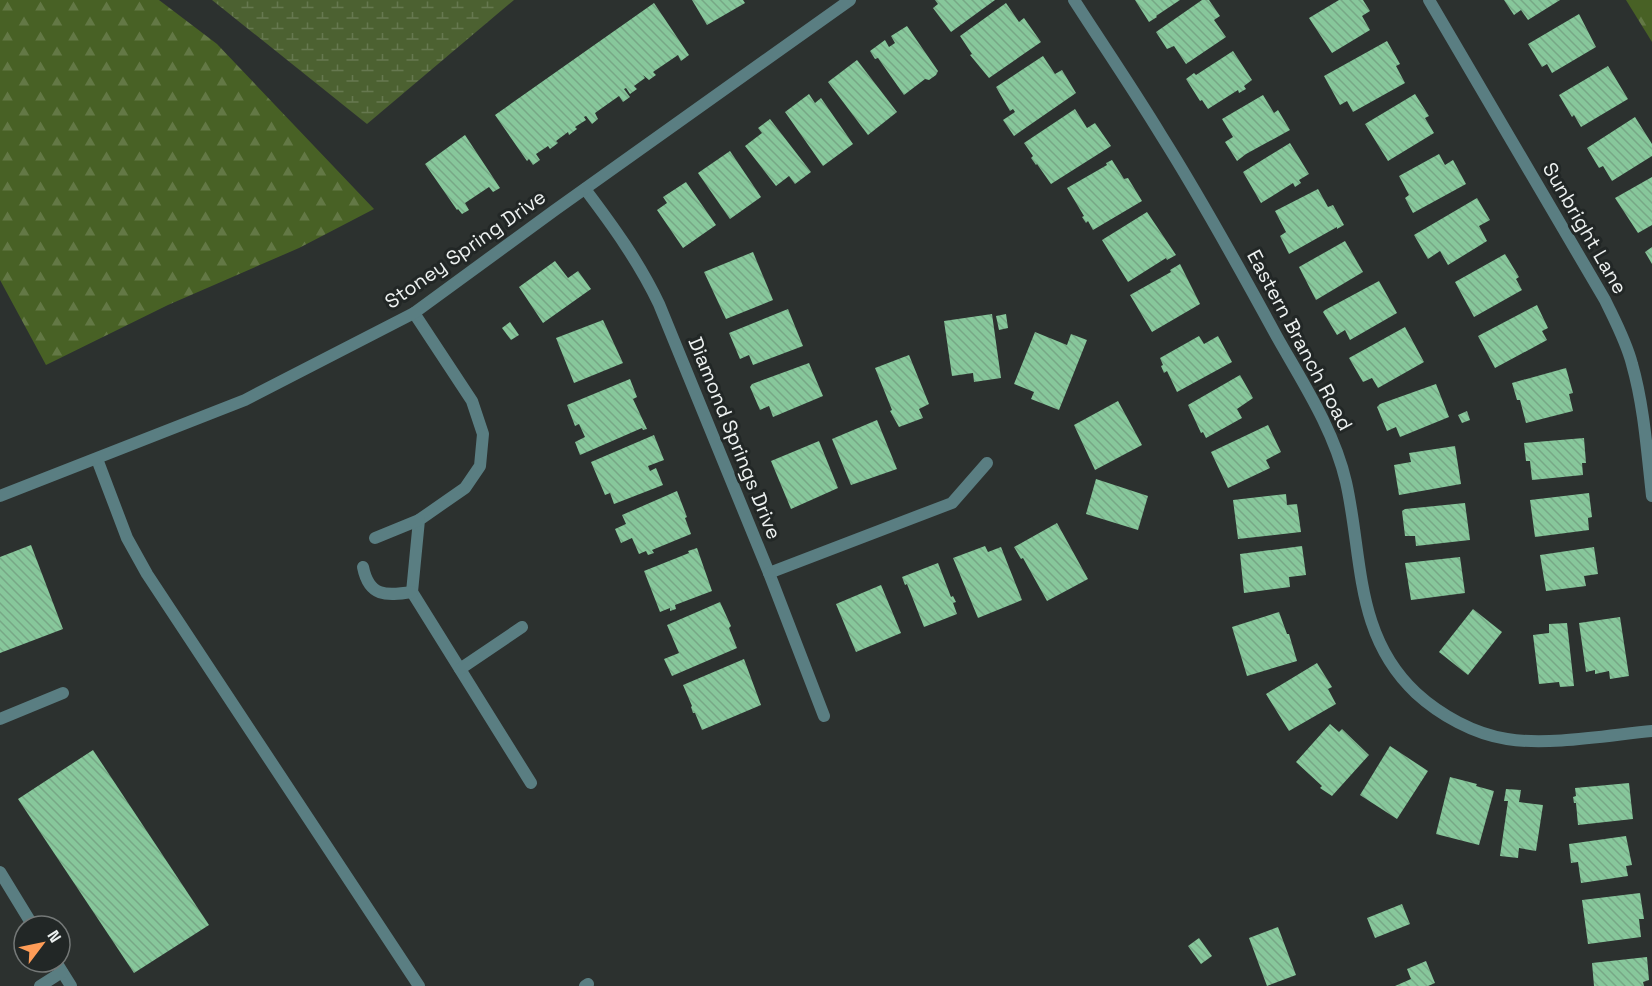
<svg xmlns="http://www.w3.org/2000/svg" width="1652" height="986" viewBox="0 0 1652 986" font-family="'Space Grotesk',sans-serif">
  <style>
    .forest { fill: url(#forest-firs) }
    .wetland { fill: url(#wetland-marsh) }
    .building { fill: url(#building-back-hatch) }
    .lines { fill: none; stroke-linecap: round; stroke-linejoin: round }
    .lane { stroke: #5a7e82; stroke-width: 12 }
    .street { stroke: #5a7e82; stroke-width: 12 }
    .labels { text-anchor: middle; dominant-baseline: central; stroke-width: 6; stroke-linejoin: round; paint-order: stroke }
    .street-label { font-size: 20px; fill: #eef2f1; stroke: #222726 }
  </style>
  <defs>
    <pattern id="forest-firs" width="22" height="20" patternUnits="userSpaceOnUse" patternTransform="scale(1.5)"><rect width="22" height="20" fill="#486125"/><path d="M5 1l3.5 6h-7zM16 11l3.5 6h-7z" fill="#637845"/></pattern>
    <pattern id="wetland-marsh" width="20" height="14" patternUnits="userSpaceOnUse" patternTransform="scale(1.5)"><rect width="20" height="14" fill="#4c6131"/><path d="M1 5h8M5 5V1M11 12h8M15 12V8" fill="none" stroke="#66784f"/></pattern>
    <pattern id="building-back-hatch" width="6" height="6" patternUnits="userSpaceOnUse" patternTransform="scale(1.5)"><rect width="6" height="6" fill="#87c79b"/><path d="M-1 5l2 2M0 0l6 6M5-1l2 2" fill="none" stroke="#77a886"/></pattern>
  </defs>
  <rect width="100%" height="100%" fill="#2c312f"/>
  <g class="forest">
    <path d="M0,0H159L217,44L374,209L299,248L168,305L46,365L0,280Z"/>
    <path d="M1626,0H1652V42Z"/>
  </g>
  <path class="wetland" d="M212,0H514L367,124Z"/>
  <g class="building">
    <path d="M692,0H743L745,3L707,25Z"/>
    <path d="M935,0H995L951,32L933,8L938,4Z"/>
    <path d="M1135,0H1180L1156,16L1157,17L1149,22Z"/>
    <path d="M1202,0H1209L1220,16L1214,20L1226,37L1186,64L1174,46L1167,49L1156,32Z"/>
    <path d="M1339,0H1363L1370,11L1362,16L1370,30L1332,53L1309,18Z"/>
    <path d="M1504,0H1560L1528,20L1521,10L1514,15Z"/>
    <path d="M654,3L689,55L681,61L678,55L653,72L656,75L649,80L643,75L645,78L634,86L637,89L630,94L626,88L624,89L630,97L623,102L619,96L595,113L598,119L592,124L586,116L584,117L586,120L575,127L577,129L569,135L568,132L556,141L558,143L550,149L548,146L536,154L540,160L533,165L529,159L527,161L495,115Z"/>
    <path d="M1006,3L1019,22L1024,18L1041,42L989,78L970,55L972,54L960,36Z"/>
    <path d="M1579,14L1596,47L1552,73L1547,64L1542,67L1528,44Z"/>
    <path d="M907,26L938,71L936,75L929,80L925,79L904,95L878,58L875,59L870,51L885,40L889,47L895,43L891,36Z"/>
    <path d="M1387,41L1400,64L1396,66L1405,83L1353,112L1347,101L1340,105L1324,76Z"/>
    <path d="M1233,51L1252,80L1244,86L1246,89L1239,93L1238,90L1208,109L1202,100L1200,101L1186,79L1194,73L1196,75Z"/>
    <path d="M1043,56L1055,74L1062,70L1076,93L1014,136L1003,120L1015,112L1013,109L1010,111L996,87Z"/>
    <path d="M857,60L897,112L868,135L828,82Z"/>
    <path d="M1608,66L1628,99L1581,127L1574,115L1572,117L1559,95Z"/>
    <path d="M809,94L815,103L821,98L853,144L823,166L785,112Z"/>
    <path d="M1415,94L1429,116L1425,118L1434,133L1388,161L1365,124Z"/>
    <path d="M1263,95L1274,113L1278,110L1290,130L1246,154L1237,161L1225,142L1233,137L1222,119Z"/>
    <path d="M1075,109L1087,128L1095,123L1111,146L1051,184L1037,164L1036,165L1031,158L1033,156L1024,143Z"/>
    <path d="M1635,117L1652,144V156L1612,181L1603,166L1599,168L1587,148Z"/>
    <path d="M770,119L811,172L795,184L789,176L776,186L745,146L762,133L758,128Z"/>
    <path d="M465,135L500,188L493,192L489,187L465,203L469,210L462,214L458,209L457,210L425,164Z"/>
    <path d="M1290,143L1309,174L1299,180L1301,183L1295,187L1293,183L1261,203L1243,172Z"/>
    <path d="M730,151L761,197L730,219L698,173Z"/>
    <path d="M1439,154L1445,165L1453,160L1466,184L1413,213L1405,198L1409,195L1399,176Z"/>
    <path d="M1112,160L1124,179L1128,178L1142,201L1093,230L1088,221L1086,223L1082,217L1084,216L1067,188L1107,165L1106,163Z"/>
    <path d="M1652,177V225L1638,233L1615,198Z"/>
    <path d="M686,182L716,225L683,248L657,210L667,203L663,197Z"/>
    <path d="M1318,189L1328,207L1333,205L1344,225L1337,229V227L1289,254L1280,236L1286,232L1275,211Z"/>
    <path d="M1477,198L1490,220L1479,226L1487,241L1448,265L1440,251L1428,259L1414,235Z"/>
    <path d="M1147,212L1176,255L1167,260L1166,258L1128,282L1102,240Z"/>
    <path d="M1345,241L1363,272L1316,300L1299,267Z"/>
    <path d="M1652,247V264L1645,252Z"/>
    <path d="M753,252L773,300L726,319L704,272Z"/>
    <path d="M1505,254L1519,277L1516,279L1522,290L1474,317L1455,282Z"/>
    <path d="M555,261L568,278L578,271L591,289L543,323L519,287Z"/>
    <path d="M1180,264L1200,304L1152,332L1130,295L1171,272L1170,270Z"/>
    <path d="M1379,281L1397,313L1350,340L1345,330L1337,335L1323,312L1325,310Z"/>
    <path d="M1537,305L1548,328L1542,331L1547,340L1495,368L1478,336Z"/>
    <path d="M788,309L803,346L753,365L749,355L740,359L729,333Z"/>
    <path d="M992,314L1001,378L974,382L973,373L952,376L944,321Z"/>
    <path d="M1006,314L1008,328L999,330L996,316Z"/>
    <path d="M603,320L623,363L574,383L556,338Z"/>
    <path d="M510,322L519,335L511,340L502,328Z"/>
    <path d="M1405,327L1424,362L1378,388L1372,378L1363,382L1349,358Z"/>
    <path d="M1035,332L1067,345L1071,334L1087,340L1059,410L1031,399L1034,392L1014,384Z"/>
    <path d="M1199,336L1204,344L1218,336L1232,362L1177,392L1167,371L1164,373L1161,366L1163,365L1160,358Z"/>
    <path d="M909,355L929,404L919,409L923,418L899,427L890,411L892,410L875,368Z"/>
    <path d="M809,363L823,396L773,417L769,406L760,410L750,387L752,384Z"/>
    <path d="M1566,368L1573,393L1569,394L1573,411L1526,423L1520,400H1517L1512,383Z"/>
    <path d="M1240,375L1253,398L1237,409L1242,418L1206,438L1203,432L1201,433L1188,405Z"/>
    <path d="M630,379L637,397L633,399L647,429L643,430L642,428L580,455L575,442L585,437L579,424L575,426L567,405Z"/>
    <path d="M1436,384L1449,417L1400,437L1396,427L1387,431L1377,407L1380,404Z"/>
    <path d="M1118,401L1142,445L1095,470L1074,425Z"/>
    <path d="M1467,411L1470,420L1462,423L1458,415Z"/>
    <path d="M877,420L897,469L851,485L832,439Z"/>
    <path d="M1268,425L1281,452L1266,460L1270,468L1228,488L1211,452Z"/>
    <path d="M654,435L664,460L648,466L650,471L656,468L663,485L614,504L610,493L605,495L591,462Z"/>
    <path d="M1584,438L1586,463H1582L1583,475L1532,480L1530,461H1526L1524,443Z"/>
    <path d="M819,441L838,488L791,509L771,461Z"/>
    <path d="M1455,446L1461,484L1399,495L1394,465L1411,462L1409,453Z"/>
    <path d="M1096,479L1148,496L1138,530L1086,514Z"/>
    <path d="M677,491L687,517L685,518L691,534L652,550L654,553L648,555L646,551L639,554L632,538L621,543L615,529L626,524L622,515Z"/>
    <path d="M1589,493L1592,517L1588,518L1589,530L1535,537L1530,500Z"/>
    <path d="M1286,494L1287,505L1297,504L1301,532L1238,539L1233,500Z"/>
    <path d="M1465,503L1470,540L1416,546L1415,536H1405L1402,511L1405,509Z"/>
    <path d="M1057,523L1088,579L1047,601L1023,558L1021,559L1014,547Z"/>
    <path d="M31,545L63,629L0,653V557Z"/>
    <path d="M985,546L988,552L1001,547L1022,600L978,618L953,558Z"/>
    <path d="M1302,546L1306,575L1289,577L1290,587L1244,593L1240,554Z"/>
    <path d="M1594,547L1598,574L1584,576L1586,586L1546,591L1540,555Z"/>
    <path d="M697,548L712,591L675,605L676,609L670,611V608L660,612L644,571L689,553L688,551Z"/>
    <path d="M1460,557L1465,593L1411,600L1405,563Z"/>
    <path d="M938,563L951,597L953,596L956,602L953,603L957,614L924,627L907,584L905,585L902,577Z"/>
    <path d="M881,585L901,633L856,652L836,604Z"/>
    <path d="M720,602L731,626L729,628L737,648L672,676L664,659L679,653L667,625Z"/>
    <path d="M1473,609L1502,632L1468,675L1439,652Z"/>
    <path d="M1279,612L1287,634H1289L1297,661L1247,676L1232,627Z"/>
    <path d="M1620,617L1629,676L1610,679L1609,671L1595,674V670L1586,672L1579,623Z"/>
    <path d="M1567,623L1574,686L1560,687L1559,682L1539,684L1533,635L1549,633V624Z"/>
    <path d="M744,659L761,705L702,730L695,713H693L691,707L692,706L683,685Z"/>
    <path d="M1317,663L1332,687L1328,689L1336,704L1289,731L1266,694Z"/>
    <path d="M1330,724L1339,732L1342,729L1369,755L1332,796L1320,788L1322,786L1296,762Z"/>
    <path d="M1390,746L1428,771L1397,819L1360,795Z"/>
    <path d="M93,750L209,925L134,973L18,799Z"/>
    <path d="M1450,777L1477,784L1476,786L1494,791L1479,845L1436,834Z"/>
    <path d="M1629,783L1633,819L1578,825L1576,803H1574L1573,797L1576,796L1575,788Z"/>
    <path d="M1506,789L1521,790L1519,802L1543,805L1536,851L1519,848L1518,858L1500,856L1508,801H1504Z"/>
    <path d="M1626,836L1632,865L1626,866L1628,876L1581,883L1578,862L1571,863L1569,844Z"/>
    <path d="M1640,893L1644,919H1639L1641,937L1588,944L1582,900Z"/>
    <path d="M1402,904L1410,924L1375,938L1367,918Z"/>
    <path d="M1278,927L1296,975L1267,986L1249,938Z"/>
    <path d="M1199,938L1212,956L1201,964L1188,946Z"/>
    <path d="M1647,957L1649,980L1643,982L1644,986H1594L1592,963Z"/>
    <path d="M1426,961L1435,983L1428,986H1395L1411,979L1407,969Z"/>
  </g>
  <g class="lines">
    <g class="lane">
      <path d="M414,313L472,401L483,434L480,466L465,488L419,520L412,592L531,783"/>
      <path d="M97,459L127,538L147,574L419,986"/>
      <path d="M375,538L419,520"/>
      <path d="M363,567C369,597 386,596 412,592"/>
      <path d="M460,669L522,627"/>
      <path d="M585,986L588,984"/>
    </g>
    <g class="street">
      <path d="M1074,0C1103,45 1133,89 1161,135C1202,200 1240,269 1277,337C1303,383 1334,430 1346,482C1363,557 1354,635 1416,693C1440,715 1474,734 1507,739C1548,746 1610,735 1652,731"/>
      <path d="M1429,0L1605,300C1615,321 1626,341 1632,364C1644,406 1647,452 1652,496"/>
      <path d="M585,189C613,226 639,262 659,304L769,573L824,716"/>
      <path d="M0,496L245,400L414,313L555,210L850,0"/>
      <path d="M769,573L952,503L987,463"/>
      <path d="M0,719L63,693"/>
      <path d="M0,872L33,926"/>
      <path d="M56,962L71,986"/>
      <path d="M40,986L62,972"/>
    </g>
  </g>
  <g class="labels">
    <g class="street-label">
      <text transform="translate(1585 228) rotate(60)">Sunbright Lane</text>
      <text transform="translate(465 249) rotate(-35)">Stoney Spring Drive</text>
      <text transform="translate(1300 340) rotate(62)">Eastern Branch Road</text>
      <text transform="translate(735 438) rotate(68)">Diamond Springs Drive</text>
    </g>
  </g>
  <g transform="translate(42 944) rotate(58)"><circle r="28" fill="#222726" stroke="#747877" stroke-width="1.5"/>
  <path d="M0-4.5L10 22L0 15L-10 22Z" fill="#fe9c57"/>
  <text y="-9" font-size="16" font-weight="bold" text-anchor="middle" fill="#eef2f1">N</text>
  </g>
</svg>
